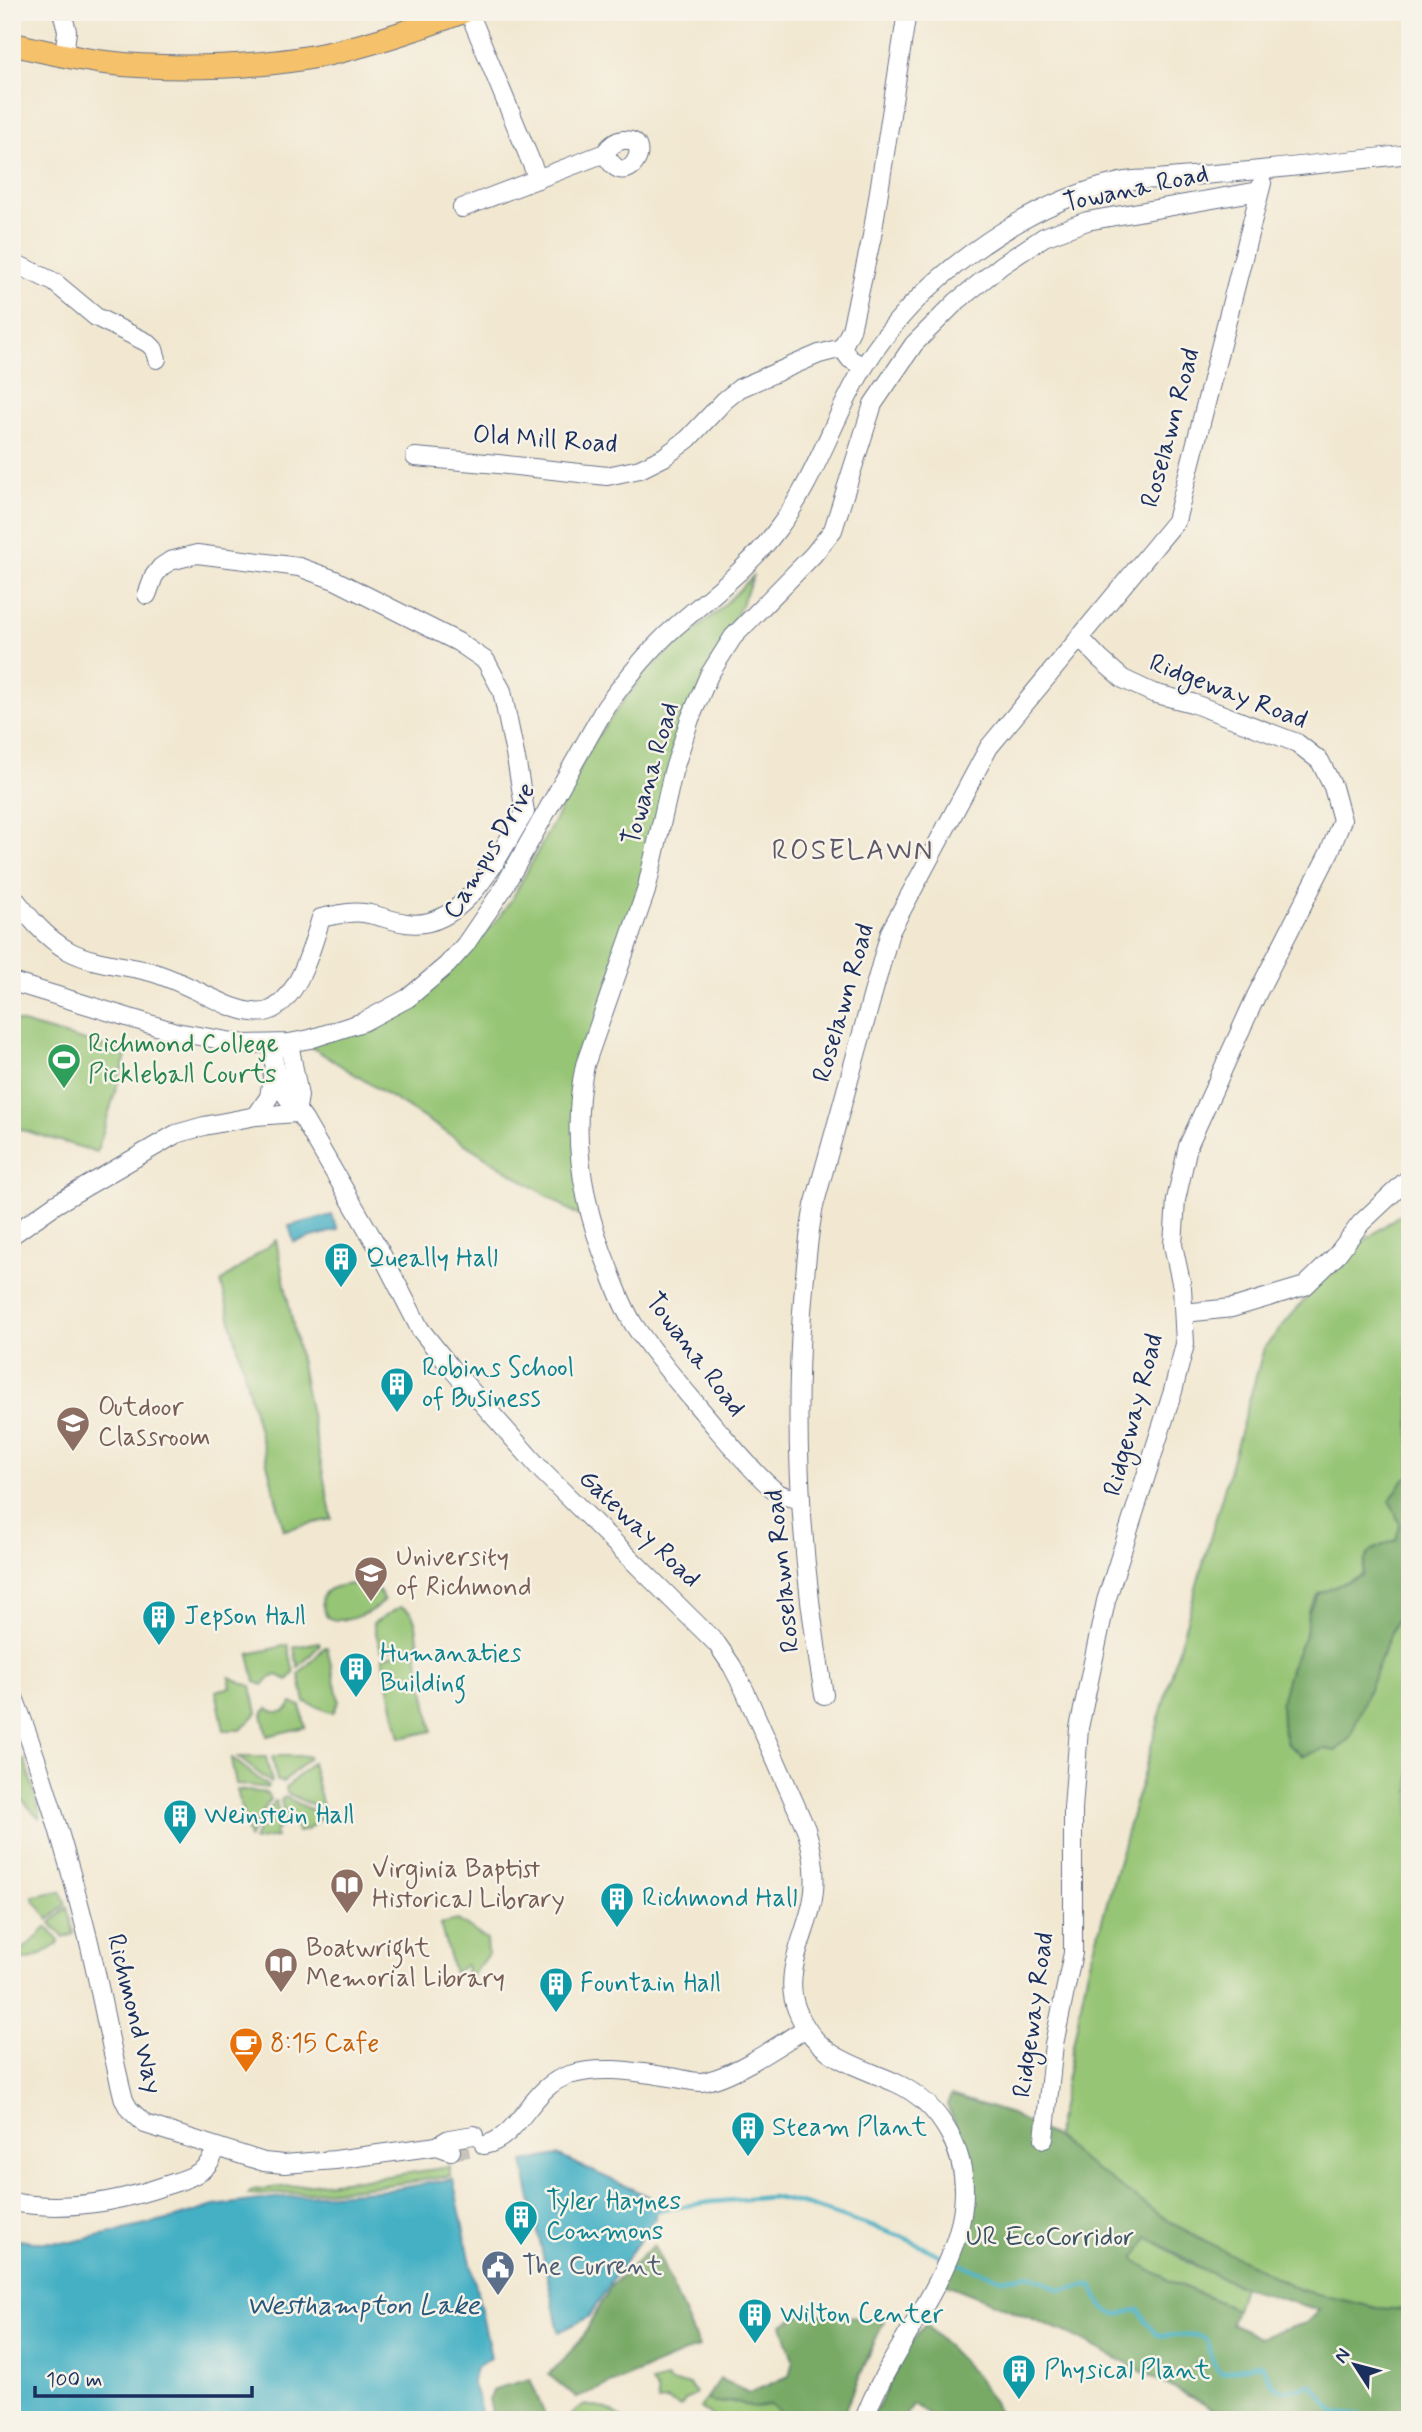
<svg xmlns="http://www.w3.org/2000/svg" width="1422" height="2432" viewBox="0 0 1422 2432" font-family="Mynerve,sans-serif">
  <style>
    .green { fill: #96c574; stroke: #587a69; stroke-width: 2 }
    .forest { fill: #78aa66; stroke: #4a6c62; stroke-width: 2; fill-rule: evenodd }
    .water { fill: #45b0c4; stroke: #307091; stroke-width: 2 }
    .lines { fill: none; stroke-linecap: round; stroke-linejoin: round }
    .stream { stroke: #45b0c4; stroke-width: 4.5 }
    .minor-tunnel { stroke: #c7c3ba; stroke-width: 18; stroke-dasharray: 18 9; stroke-linecap: butt }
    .minor-casing { stroke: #667086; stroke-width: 20 }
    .major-casing { stroke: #667086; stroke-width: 25 }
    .minor { stroke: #fff; stroke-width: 18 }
    .major { stroke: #f5c16b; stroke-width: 23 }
    .labels { text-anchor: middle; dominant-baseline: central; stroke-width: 5; stroke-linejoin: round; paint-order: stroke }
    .street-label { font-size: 26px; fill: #1b2f5e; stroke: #f7f3e8 }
    .leisure-label { font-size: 26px; fill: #27864d; stroke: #f7f3e8; text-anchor: start }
    .culture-label { font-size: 26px; fill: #0d838f; stroke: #f7f3e8; text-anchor: start }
    .education-label { font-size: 26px; fill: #785e54; stroke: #f7f3e8; text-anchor: start }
    .food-label { font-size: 26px; fill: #c56008; stroke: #f7f3e8; text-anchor: start }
    .park-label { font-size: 26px; fill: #3a5464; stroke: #f7f3e8 }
    .service-label { font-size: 26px; fill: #4e5e75; stroke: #f7f3e8; text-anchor: start }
    .neighbourhood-label { font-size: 28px; letter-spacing: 2px; fill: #5e5868; stroke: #f7f3e8 }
    .water-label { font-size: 28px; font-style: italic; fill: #28567d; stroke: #f7f3e8 }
  </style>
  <rect width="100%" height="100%" fill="#f7f3e8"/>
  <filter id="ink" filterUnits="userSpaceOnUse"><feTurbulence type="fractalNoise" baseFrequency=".0143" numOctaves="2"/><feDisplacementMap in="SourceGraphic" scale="14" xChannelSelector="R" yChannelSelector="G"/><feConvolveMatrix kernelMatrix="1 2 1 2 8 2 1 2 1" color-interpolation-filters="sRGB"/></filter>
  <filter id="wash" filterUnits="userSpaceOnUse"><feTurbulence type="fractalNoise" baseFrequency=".00686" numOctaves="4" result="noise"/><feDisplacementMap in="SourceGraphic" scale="28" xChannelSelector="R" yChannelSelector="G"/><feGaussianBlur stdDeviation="1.57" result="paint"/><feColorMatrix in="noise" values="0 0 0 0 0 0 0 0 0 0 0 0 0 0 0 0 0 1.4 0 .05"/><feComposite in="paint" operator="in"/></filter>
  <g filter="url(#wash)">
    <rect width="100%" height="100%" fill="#f2e8d1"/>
    <g class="green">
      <path d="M754,575L672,765L641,882L574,1098L584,1219L305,1043L418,996L493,925L512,899L558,814L591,745L644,673L717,612Z"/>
      <path d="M12,1020L127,1053L97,1152L12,1127Z"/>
      <path d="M1410,1207V2322L1293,2299L1054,2153L1055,2137L1087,1973L1264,1348L1338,1260Z"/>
      <path d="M276,1240L332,1519L284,1530L221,1282Z"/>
      <path d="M353,1584C367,1584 379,1586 384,1600C373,1613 343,1626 327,1617C313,1590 331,1586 353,1584Z"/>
      <path d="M400,1607C418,1610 416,1630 419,1645L381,1651L373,1623Z"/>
      <path d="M319,1642L320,1645L298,1668L294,1647Z"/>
      <path d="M288,1645L294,1673L288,1680L277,1675L268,1679L263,1685L255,1682L249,1654Z"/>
      <path d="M325,1647H327L339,1701L333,1713L305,1702L299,1674Z"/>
      <path d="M415,1650L417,1652L432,1731L400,1738L382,1657Z"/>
      <path d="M229,1677L251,1686L257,1713L241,1730H224L216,1691L231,1687Z"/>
      <path d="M292,1703L301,1706L305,1727L267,1736L262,1714L268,1708C277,1715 287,1713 292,1703Z"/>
      <path d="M272,1756H308L309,1758L283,1782L277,1781Z"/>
      <path d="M238,1757H266L272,1782L271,1783Z"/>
      <path d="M232,1758L268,1786L267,1788L236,1784L231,1760Z"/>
      <path d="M12,1760H25L41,1816L39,1818L12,1789Z"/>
      <path d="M312,1763L323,1807L320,1809L287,1793L286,1787Z"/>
      <path d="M237,1790L267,1793L270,1799L249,1838Z"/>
      <path d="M285,1797L318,1813L321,1818L307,1830L297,1832L296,1827L286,1823L281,1800Z"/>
      <path d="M274,1801H276L282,1825L275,1832L276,1837L254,1841L253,1840Z"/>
      <path d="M61,1891L66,1904L49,1920L33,1899V1896Z"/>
      <path d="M67,1907L74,1934L64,1938L51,1923Z"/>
      <path d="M458,1920L487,1940L488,1954L470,1978L466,1974L467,1967L465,1965L454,1973L440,1924Z"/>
      <path d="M47,1927L59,1941L58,1944C46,1952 27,1964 13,1959Z"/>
      <path d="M450,2167V2176C383,2187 316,2193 248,2195L252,2190L374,2178Z"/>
      <path d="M1148,2237L1187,2262L1243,2287L1236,2309L1170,2281L1134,2260Z"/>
      <path d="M666,2379L671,2383L689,2384L696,2393L685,2400L681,2407L667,2400L658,2402L657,2391L651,2383Z"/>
      <path d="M707,2398L715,2403L737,2402L758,2407L770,2405L792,2420H717L700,2408Z"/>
      <path d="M585,2405L607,2409L623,2419L568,2420L575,2411Z"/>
    </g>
    <g class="forest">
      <path d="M1410,1476V1592L1392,1630L1350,1738L1336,1751L1324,1749L1302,1756L1287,1744L1282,1725L1281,1701L1290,1669L1306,1633L1308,1612L1318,1594L1362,1575C1365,1547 1373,1550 1396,1540L1400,1525L1390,1500L1402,1482Z"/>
      <path d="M951,2095L1011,2114L1060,2140L1078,2157L1173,2224L1300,2290L1377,2308L1410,2310V2420H1228L1202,2403L1070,2334L944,2283C962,2245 983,2200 969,2156C964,2139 954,2122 947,2105ZM1148,2237L1206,2271L1243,2287L1319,2310L1306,2323L1259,2337L1231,2324L1236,2309L1170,2281L1134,2260Z"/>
      <path d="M654,2245L699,2347L577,2398L549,2375L581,2340L611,2286Z"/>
      <path d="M805,2313L884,2320L841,2420H792L770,2405L753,2408L737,2402L714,2403L707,2398L720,2379L749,2393L789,2376L793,2360L782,2325Z"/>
      <path d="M926,2324L976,2376L1004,2420H939L912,2404L903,2420H871L910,2342Z"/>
      <path d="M530,2379L547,2420H493L489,2399L494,2389Z"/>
    </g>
    <g class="water">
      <path d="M332,1215L338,1230L294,1242L289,1226Z"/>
      <path d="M557,2155L650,2197L656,2204L655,2219L618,2271L589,2317L559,2332L523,2162Z"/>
      <path d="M453,2179L491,2357L476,2368L472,2382L479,2401L480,2420H12V2239L33,2242H72L176,2218L214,2206L274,2198L388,2190Z"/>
    </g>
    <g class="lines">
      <g class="stream">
        <path d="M653,2211L711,2202L772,2197L807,2205L903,2237L943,2257"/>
        <path d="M951,2261L1002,2279L1029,2275L1061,2290L1089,2285L1093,2286C1097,2299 1104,2316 1121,2314C1127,2313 1132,2310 1139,2310L1156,2334C1173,2339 1190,2330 1206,2339C1213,2350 1209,2367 1222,2373L1257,2364L1263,2366C1276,2395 1281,2392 1310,2385L1313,2386L1334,2412C1345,2418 1354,2409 1367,2420"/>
      </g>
    </g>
  </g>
  <g filter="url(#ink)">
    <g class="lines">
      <path class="minor-tunnel" d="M451,2151L484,2145"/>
      <g class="minor-casing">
        <g id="minor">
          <path d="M62,12L67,31L64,55"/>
          <path d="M469,12L538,179"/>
          <path d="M462,208L605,153C627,198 657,137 623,140C615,141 609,147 605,153"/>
          <path d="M12,262L54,282L96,317L148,343L154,349L157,359"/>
          <path d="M864,367L850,359L842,348L851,330L872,236L907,12"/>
          <path d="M415,457L498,464L607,476L640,469L664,457L688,439L725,400L740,388L819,354L842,348"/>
          <path d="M12,895C28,916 45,938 69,951C93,964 125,965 151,972C179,980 203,995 230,1006C242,1010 258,1016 271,1010C300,995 312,947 321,918C336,915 349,911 364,913C378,915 392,921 406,923C465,932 499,853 525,812L517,764L502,691L486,661L458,642L335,580L299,567L197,554L170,561L161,567L154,576L147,595"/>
          <path d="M12,982L176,1032L245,1044L289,1043L310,1039L363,1022L408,998L447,965L465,945L501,892L605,708C626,679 647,652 674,628C710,596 748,569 777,530C815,481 832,420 864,367C916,281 1022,204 1120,182C1132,179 1145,180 1157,179C1180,177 1203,175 1225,173C1287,168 1348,161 1410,154"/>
          <path d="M289,1043L299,1096L296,1113"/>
          <path d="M272,1044L274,1063L282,1090L304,1120L334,1172L380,1251L420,1329L451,1368L542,1471L717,1644L732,1666L745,1691L806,1829C814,1854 818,1881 811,1908C803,1941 783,1976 797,2010C816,2058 854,2064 896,2083C918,2093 937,2111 949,2133C1004,2232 894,2331 864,2420"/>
          <path d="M256,1116L269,1097L273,1072"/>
          <path d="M12,1235L56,1204L176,1134L204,1126L256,1116L296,1113"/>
          <path d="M1184,1313L1232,1308L1305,1286L1335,1257L1361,1223L1410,1177"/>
          <path d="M800,1499C793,1498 786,1497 780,1494C764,1485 730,1444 717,1429C689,1395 659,1362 634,1325C624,1309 617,1291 610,1272C583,1207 570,1135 585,1065L646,891L673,772L690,719L709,675L733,637L813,555L833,530L873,404L914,344L956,302L1002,265L1044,237L1087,221L1259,191"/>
          <path d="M12,1692C43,1772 67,1855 88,1938C101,1991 110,2046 124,2100L129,2109L145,2124L264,2162L284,2164L335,2160L437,2146L451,2151"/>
          <path d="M824,1695C802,1570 793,1439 802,1312C805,1276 807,1241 814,1206L890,932L989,747L1176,521L1262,183"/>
          <path d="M1044,2139L1054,2044L1073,1953V1809L1079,1728L1106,1601L1173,1391L1185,1344L1182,1287L1173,1245L1176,1200L1188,1146L1257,994L1330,851L1342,820L1333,787L1320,761L1297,743L1192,703L1153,693L1123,679L1100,659L1079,637"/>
          <path d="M484,2145C520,2138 531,2086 569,2075C602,2065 636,2072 670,2077C679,2078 692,2082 701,2082C730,2079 781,2044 806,2028"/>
          <path d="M437,2146L449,2139L474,2135"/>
          <path d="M12,2202C65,2212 118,2202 167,2185C179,2181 192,2178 202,2170C209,2165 213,2156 217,2148"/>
        </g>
      </g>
      <g class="major-casing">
        <path id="major" d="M12,44C42,51 71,58 101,62C171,71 272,68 340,51C382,41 422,27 462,12"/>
      </g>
      <use href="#minor" class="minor"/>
      <use href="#major" class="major"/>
    </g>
  </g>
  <defs>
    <g id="stadium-pin" transform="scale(1.75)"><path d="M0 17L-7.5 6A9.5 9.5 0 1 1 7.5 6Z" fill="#2e9e5b" stroke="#f7f3e8"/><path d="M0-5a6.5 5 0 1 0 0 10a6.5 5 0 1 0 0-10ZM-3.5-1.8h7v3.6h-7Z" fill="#fff"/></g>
    <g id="building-pin" transform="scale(1.75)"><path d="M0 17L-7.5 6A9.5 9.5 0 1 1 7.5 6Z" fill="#0f9aa8" stroke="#f7f3e8"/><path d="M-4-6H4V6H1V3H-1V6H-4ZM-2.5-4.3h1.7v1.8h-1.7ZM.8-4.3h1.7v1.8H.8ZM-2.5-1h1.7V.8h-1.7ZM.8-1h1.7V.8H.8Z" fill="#fff"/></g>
    <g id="university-pin" transform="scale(1.75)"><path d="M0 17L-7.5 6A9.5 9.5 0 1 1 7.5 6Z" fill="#8d6e63" stroke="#f7f3e8"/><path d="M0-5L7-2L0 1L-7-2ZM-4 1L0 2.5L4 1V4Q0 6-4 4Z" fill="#fff"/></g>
    <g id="library-pin" transform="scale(1.75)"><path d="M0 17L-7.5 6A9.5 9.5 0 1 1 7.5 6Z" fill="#8d6e63" stroke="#f7f3e8"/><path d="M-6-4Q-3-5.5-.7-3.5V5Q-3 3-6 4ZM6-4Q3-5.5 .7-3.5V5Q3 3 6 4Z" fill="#fff"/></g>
    <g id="cafe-pin" transform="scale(1.75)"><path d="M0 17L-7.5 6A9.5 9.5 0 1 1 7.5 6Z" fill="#e8710a" stroke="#f7f3e8"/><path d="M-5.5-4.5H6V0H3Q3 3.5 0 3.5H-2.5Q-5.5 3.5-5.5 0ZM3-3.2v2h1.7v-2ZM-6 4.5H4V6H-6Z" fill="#fff"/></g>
    <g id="civic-pin" transform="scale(1.75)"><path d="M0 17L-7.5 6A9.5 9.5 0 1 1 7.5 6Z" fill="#5c6f8a" stroke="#f7f3e8"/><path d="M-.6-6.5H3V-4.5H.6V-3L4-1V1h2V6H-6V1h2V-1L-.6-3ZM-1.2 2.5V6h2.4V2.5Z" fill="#fff"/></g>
  </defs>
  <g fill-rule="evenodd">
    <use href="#stadium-pin" x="64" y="1060"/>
    <use href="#building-pin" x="341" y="1259"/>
    <use href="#building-pin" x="397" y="1384"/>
    <use href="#university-pin" x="73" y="1423"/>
    <use href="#university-pin" x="371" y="1573"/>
    <use href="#building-pin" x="159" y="1617"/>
    <use href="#building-pin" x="356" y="1669"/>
    <use href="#building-pin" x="180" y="1816"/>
    <use href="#library-pin" x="347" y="1885"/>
    <use href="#building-pin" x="617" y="1899"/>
    <use href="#library-pin" x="281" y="1964"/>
    <use href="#building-pin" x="556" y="1984"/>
    <use href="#cafe-pin" x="246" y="2044"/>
    <use href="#building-pin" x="748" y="2128"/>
    <use href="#building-pin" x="521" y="2217"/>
    <use href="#civic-pin" x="498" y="2267"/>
    <use href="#building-pin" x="755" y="2315"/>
    <use href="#building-pin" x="1019" y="2371"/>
  </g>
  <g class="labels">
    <g class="street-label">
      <text transform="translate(1136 189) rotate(-12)">Towana Road</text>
      <text transform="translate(1171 428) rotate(-75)">Roselawn Road</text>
      <text transform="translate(545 440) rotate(4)">Old Mill Road</text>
      <text transform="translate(1228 692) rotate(21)">Ridgeway Road</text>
      <text transform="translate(651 774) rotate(-74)">Towana Road</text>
      <text transform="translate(490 851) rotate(-59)">Campus Drive</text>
      <text transform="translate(844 1003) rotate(-74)">Roselawn Road</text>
      <text transform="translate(695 1355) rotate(53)">Towana Road</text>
      <text transform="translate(1134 1415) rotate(-75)">Ridgeway Road</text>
      <text transform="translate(639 1529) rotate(44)">Gateway Road</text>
      <text transform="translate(783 1571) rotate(-96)">Roselawn Road</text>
      <text transform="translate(134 2014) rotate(76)">Richmond Way</text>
      <text transform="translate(1034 2015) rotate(-82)">Ridgeway Road</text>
    </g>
    <g class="leisure-label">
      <text x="88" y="1045">Richmond College<tspan x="88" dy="30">Pickleball Courts</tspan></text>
    </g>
    <g class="culture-label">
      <text x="366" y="1259">Queally Hall</text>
      <text x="422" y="1369">Robins School<tspan x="422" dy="30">of Business</tspan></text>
      <text x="184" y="1617">Jepson Hall</text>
      <text x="380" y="1654">Humanaties<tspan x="380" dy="30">Building</tspan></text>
      <text x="204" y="1816">Weinstein Hall</text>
      <text x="642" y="1899">Richmond Hall</text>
      <text x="580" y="1984">Fountain Hall</text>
      <text x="772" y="2128">Steam Plant</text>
      <text x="546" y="2202">Tyler Haynes<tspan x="546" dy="30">Commons</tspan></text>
      <text x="780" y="2315">Wilton Center</text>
      <text x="1044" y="2371">Physical Plant</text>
    </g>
    <g class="education-label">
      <text x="98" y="1408">Outdoor<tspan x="98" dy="30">Classroom</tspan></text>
      <text x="396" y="1558">University<tspan x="396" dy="30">of Richmond</tspan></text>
      <text x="372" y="1870">Virginia Baptist<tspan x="372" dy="30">Historical Library</tspan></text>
      <text x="306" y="1949">Boatwright<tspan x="306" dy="30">Memorial Library</tspan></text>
    </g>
    <g class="food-label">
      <text x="270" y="2044">8:15 Cafe</text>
    </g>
    <g class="park-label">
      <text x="1050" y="2238">UR EcoCorridor</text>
    </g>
    <g class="service-label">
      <text x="522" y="2267">The Current</text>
    </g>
    <g class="neighbourhood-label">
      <text x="853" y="851">ROSELAWN</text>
    </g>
    <g class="water-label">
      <text x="363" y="2306">Westhampton Lake</text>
    </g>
  </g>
  <rect width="1422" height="2432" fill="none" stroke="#f7f3e8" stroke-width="42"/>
  <g transform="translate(1355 2365) rotate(306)" stroke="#f7f3e8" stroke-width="5" paint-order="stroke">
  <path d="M0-5L12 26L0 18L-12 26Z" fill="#1b2f5e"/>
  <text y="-10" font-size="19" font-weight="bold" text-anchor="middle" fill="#1b2f5e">N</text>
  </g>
  <path d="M35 2386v10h217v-10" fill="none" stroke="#1b2f5e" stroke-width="3.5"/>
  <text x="46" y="2386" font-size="21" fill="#1b2f5e" stroke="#f7f3e8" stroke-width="5" paint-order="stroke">100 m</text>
</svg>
